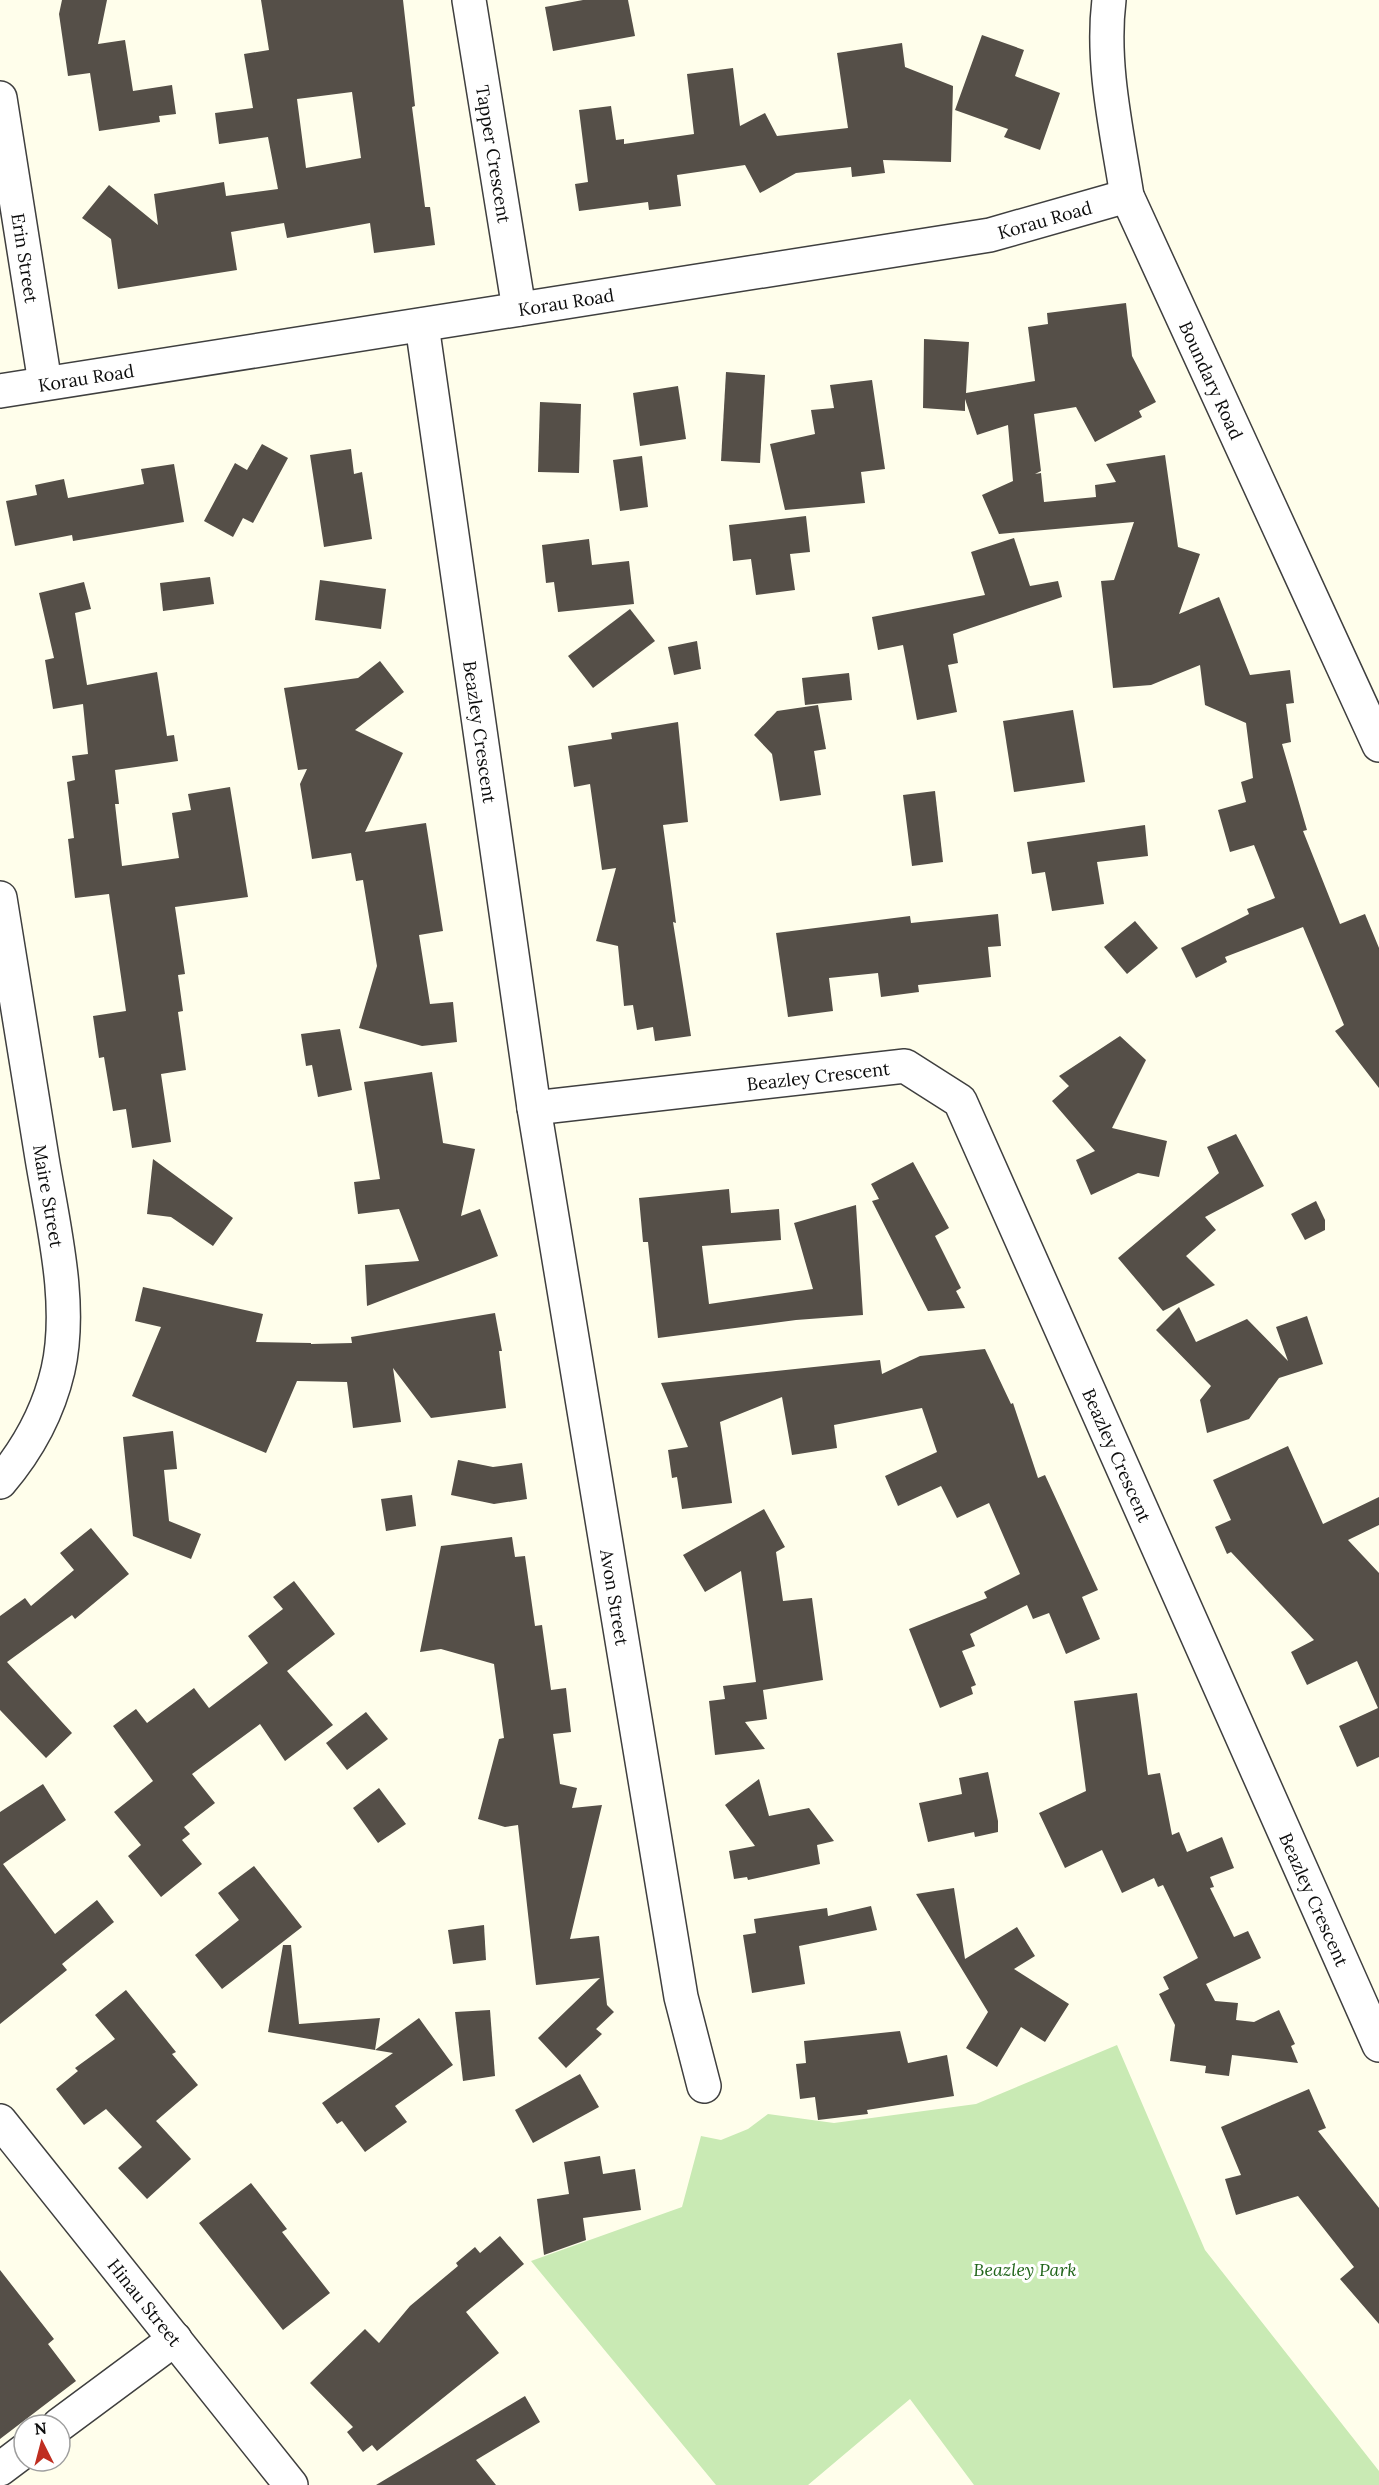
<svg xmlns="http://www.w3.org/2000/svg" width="1379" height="2485" viewBox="0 0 1379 2485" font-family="Lora,serif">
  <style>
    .green { fill: #c9eab4 }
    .building { fill: #554f48; fill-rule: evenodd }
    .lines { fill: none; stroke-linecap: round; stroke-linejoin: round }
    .minor-casing { stroke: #3f3f3f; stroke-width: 36 }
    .minor { stroke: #fff; stroke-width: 33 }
    .labels { text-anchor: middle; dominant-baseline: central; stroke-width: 6; stroke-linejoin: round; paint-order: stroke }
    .street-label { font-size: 18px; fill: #0c0c0c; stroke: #fff }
    .park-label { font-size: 18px; font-style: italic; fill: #21651b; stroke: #fff }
  </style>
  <rect width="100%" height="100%" fill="#fffeeb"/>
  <path class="green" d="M1117,2045L1205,2250L1379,2471V2485H974L910,2399L808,2485H716L531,2261L682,2207L701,2136L721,2140L748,2129L768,2114L834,2123L976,2104Z"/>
  <g class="building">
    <path d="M62,0H107L98,44L125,40L133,91L172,85L176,114L159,116L160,122L99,131L90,73L68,76L59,14Z"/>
    <path d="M261,0H403L415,106L412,107L425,207H430L435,245L374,253L370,223L287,238L284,223L231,232L237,270L118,289L111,239L82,218L109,185L158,225L154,194L224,182L226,196L278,189L268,137L219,144L215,113L253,108L244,54L269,50ZM352,92L361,158L306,168L297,99Z"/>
    <path d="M583,0H628L635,36L553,51L545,7Z"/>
    <path d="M982,35L1024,50L1015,76L1060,93L1040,150L1004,137L1008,129L955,110Z"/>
    <path d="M902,43L905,67L953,86L951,162L883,160L885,173L852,177L851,167L796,173L760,193L745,165L677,175L681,206L649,210L648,202L579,211L575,184L588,182L579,110L611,106L616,140L624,139V144L694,134L687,74L733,68L740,126L765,113L777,136L848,128L837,53Z"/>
    <path d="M1126,303L1132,356L1156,402L1139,411L1142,417L1095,442L1076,407L1034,414L1041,471L1035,474L1041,473L1044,502L1096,497L1095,485L1116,482L1106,464L1165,455L1178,547L1200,554L1179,614L1219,597L1250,675L1290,670L1294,703L1286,704L1291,742L1282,744L1307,830L1303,831L1340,924L1365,914L1379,948V1088L1335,1031L1344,1025L1303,927L1225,957L1227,962L1196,978L1181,948L1249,914L1247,909L1275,898L1254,845L1230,852L1218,810L1246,802L1241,782L1253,778L1246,723L1205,705L1200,665L1151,685L1113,688L1101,581L1114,580L1134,522L999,534L982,495L1013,481L1008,425L977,435L965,399V411L923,408L924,339L969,342L966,393L1035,381L1028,327L1048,324L1047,313Z"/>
    <path d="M726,372L765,375L760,463L721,461Z"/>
    <path d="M872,380L885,469L861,472L865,503L785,510L770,444L815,434L811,410L834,408L830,385Z"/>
    <path d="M678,386L686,439L640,446L633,393Z"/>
    <path d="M540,402L581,404L579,473L538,472Z"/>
    <path d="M262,444L288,458L253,523L243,518L233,537L204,521L235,463L247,470Z"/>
    <path d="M351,449L354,474L362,472L372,539L324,547L310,455Z"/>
    <path d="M642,456L648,507L620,511L613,460Z"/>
    <path d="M174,464L184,522L73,541L72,535L15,546L6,501L37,495L35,485L64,479L68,498L144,484L141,469Z"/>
    <path d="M806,516L810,552L790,554L795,590L756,595L751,559L733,561L729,525Z"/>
    <path d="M1014,538L1030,586L1058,581L1062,597L953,634L958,663L948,665L957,712L917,720L903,645L878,650L872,617L985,595L971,552Z"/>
    <path d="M589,539L592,565L629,561L634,604L558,612L554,582L546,583L542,545Z"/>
    <path d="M210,577L214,604L163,611L160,583Z"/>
    <path d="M320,580L386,589L381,629L315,620Z"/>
    <path d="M84,582L91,609L75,613L87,685L157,672L167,736L174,735L178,761L115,770L119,804H115L122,866L179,858L172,813L191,810L188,794L230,787L248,897L175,907L185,974L178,975L183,1011L178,1012L186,1070L161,1074L171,1142L132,1148L126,1109L113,1111L104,1057L99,1058L93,1016L126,1011L109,894L75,898L68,839L74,838L67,782L75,780L72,756L88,754L83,704L53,709L45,660L54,658L39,593Z"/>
    <path d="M630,609L655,641L593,688L568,656Z"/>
    <path d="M697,641L701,669L674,675L668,647Z"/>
    <path d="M380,661L404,692L355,730L403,753L365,832L426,823L443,931L419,935L430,1004L453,1002L457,1042L422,1046L359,1028L377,966L363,880L356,881L351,853L312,859L300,784L307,769L298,770L284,688L358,678Z"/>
    <path d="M849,673L852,700L805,705L802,678Z"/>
    <path d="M818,705L826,749L814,751L821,795L780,801L772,754L754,735L777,711Z"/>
    <path d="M1073,710L1085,782L1014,792L1003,721Z"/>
    <path d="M678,722L688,822L663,825L676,923L673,922L691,1036L655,1041L653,1027L637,1030L633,1005L624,1006L618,946L596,941L616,868L602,870L590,784L574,787L568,746L612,739L611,733Z"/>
    <path d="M935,791L943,862L912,866L903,795Z"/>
    <path d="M1145,825L1148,856L1097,862L1104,904L1052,911L1045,872L1032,874L1027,842Z"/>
    <path d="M998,914L1001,946L988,947L991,977L918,985L919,992L881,997L878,973L829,978L833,1011L788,1017L776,933L910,916L911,923Z"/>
    <path d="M1135,921L1158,948L1127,974L1104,947Z"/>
    <path d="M340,1029L352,1090L318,1097L312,1065L306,1066L301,1034Z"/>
    <path d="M1120,1036L1146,1060L1112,1128L1167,1141L1159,1177L1138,1173L1091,1195L1076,1160L1095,1151L1052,1101L1069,1086L1059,1076Z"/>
    <path d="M432,1072L443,1143L475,1149L461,1216L480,1209L498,1256L367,1306L365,1265L419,1261L399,1209L358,1214L354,1182L380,1179L364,1082Z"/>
    <path d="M1236,1134L1264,1186L1205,1217L1216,1230L1186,1256L1215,1285L1163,1311L1118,1258L1219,1173L1207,1147Z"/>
    <path d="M153,1159L233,1218L213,1246L171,1217L147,1214Z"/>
    <path d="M913,1162L949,1228L935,1236L961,1288L956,1291L965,1308L928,1311L872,1201L879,1199L871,1184Z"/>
    <path d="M729,1189L731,1213L779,1209L781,1240L702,1246L709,1304L813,1289L794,1223L856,1205L863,1315L796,1320L658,1338L648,1242H643L639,1198Z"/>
    <path d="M1316,1201L1325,1220V1230L1305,1240L1291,1214Z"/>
    <path d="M143,1287L263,1314L256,1342L311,1343V1344L352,1343L351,1337L495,1313L502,1351H499L506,1408L431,1418L393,1368L401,1422L353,1428L347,1382L297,1381L266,1453L132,1396L161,1327L135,1321Z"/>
    <path d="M1179,1307L1196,1342L1247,1319L1288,1361L1276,1327L1307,1316L1323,1364L1279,1378L1249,1419L1207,1433L1200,1400L1211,1386L1156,1330Z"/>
    <path d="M985,1349L1011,1404L1013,1403L1038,1478L1045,1475L1098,1590L1082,1597L1100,1639L1066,1654L1049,1613L1033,1619L1027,1605L970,1634L975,1646L962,1651L976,1685L971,1687L973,1694L940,1708L909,1629L987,1598L984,1592L1020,1574L989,1503L957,1518L941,1486L898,1506L885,1476L937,1452L922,1408L834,1425L837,1448L792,1455L782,1397L720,1422L732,1503L682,1509L677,1477L672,1478L668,1450L688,1447L661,1383L880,1360L882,1374L920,1356Z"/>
    <path d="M173,1431L177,1469L164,1470L169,1521L201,1534L191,1559L133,1536L123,1437Z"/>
    <path d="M1288,1446L1323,1524L1379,1497V1525L1348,1540L1379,1573V1757L1357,1767L1339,1726L1378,1708L1357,1661L1307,1685L1291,1652L1314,1640L1231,1552L1227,1554L1215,1527L1231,1520L1213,1480Z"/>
    <path d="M458,1460L493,1467L522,1463L527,1499L494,1504L451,1495Z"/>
    <path d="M412,1495L416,1526L386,1531L381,1499Z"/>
    <path d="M764,1509L785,1547L776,1552L783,1601L812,1598L823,1680L763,1690L767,1719L745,1722L765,1749L715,1755L709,1701L725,1699L723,1686L756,1682L741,1571L705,1592L683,1555Z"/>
    <path d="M91,1528L129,1574L75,1619L72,1615L7,1662L72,1733L46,1758L0,1710V1616L25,1598L31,1606L74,1570L60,1553Z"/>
    <path d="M512,1537L515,1557L525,1556L535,1626L542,1625L551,1690L566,1688L571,1732L553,1734L560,1784L577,1788L572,1808L602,1805L570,1939L599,1936L607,2005L614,2012L596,2029L602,2034L566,2068L538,2038L600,1978L536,1985L518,1825L505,1827L478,1819L499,1739L504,1738L494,1664L441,1649L420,1652L441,1546Z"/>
    <path d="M294,1581L335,1634L287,1671L333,1725L285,1761L260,1724L192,1774L215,1803L184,1827L190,1834L182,1840L202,1864L161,1897L128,1856L141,1845L114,1812L153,1781L113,1726L136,1709L147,1723L194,1688L209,1708L268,1663L248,1636L283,1609L273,1597Z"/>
    <path d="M1137,1693L1148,1775L1160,1773L1172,1835L1179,1832L1187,1852L1222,1837L1234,1868L1210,1877L1214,1887L1210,1888L1234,1937L1248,1931L1261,1958L1206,1984L1215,2001L1238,2003L1236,2020L1254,2022L1279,2010L1295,2044L1291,2046L1298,2063L1232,2055L1229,2076L1205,2073L1206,2066L1170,2061L1175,2025L1159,1994L1169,1989L1163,1977L1198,1958L1163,1885L1158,1887L1154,1878L1122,1893L1102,1850L1065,1868L1039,1813L1086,1791L1074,1701Z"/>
    <path d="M366,1712L388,1739L347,1770L326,1743Z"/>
    <path d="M988,1772L998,1821V1832L975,1837L974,1832L928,1842L919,1803L962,1794L959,1778Z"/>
    <path d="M759,1779L769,1816L809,1808L834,1841L817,1845L820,1864L748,1880L747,1877L734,1879L729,1851L755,1846L725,1805Z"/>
    <path d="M43,1784L66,1820L3,1864L55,1934L97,1900L114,1922L62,1964L67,1970L0,2024V1812Z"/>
    <path d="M379,1788L406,1824L378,1843L353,1808Z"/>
    <path d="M254,1866L302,1927L222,1989L195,1955L239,1920L218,1893Z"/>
    <path d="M954,1888L965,1959L1017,1927L1035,1956L1014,1969L1069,2004L1045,2042L1021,2027L997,2067L966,2048L988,2012L916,1894Z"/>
    <path d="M871,1906L877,1930L799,1946L805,1984L752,1993L743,1935L756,1933L754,1919L827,1908L828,1916Z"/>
    <path d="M484,1925L486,1960L453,1964L448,1930Z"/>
    <path d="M283,1945H291L299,2024L380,2018L375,2050L268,2032Z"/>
    <path d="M126,1990L176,2052L172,2054L198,2085L156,2121L191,2159L147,2199L118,2168L142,2147L106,2109L84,2125L56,2089L78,2071L75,2068L115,2039L95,2015Z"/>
    <path d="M490,2010L495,2076L463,2081L455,2012Z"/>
    <path d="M419,2018L453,2065L395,2106L407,2122L365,2152L342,2121L337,2124L322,2103L393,2053L375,2050Z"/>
    <path d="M900,2031L908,2063L947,2055L954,2096L867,2110L868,2114L818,2120L815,2097L800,2099L796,2064L806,2063L804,2041Z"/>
    <path d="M580,2074L599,2107L533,2143L515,2110Z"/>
    <path d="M1309,2089L1326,2128L1318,2131L1379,2208V2324L1340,2279L1354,2267L1298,2196L1236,2215L1225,2179L1241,2175L1221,2127Z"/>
    <path d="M600,2156L603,2174L635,2169L641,2210L583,2218L586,2240L544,2255L537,2199L569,2194L564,2162Z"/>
    <path d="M251,2183L287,2229L282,2232L330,2293L283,2330L199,2223Z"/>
    <path d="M500,2236L524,2264L466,2312L499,2353L377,2451L372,2445L363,2452L347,2432L353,2427L310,2383L365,2329L379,2343L410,2306L458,2266L456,2263L475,2247L480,2253Z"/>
    <path d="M0,2270L54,2339L48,2344L76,2381L0,2439Z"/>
    <path d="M525,2396L540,2422L476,2460L496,2485H376Z"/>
  </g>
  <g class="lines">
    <g class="minor-casing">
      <g id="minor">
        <path id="s1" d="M469,0L519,309"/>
        <path id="s2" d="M1109,0C1101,64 1117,132 1127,196L1379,745"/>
        <path id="s3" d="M0,98L45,383"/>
        <path id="s4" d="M422,325L534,1108L681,1997L704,2086"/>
        <path id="s5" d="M0,391L990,235L1127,196"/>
        <path id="s6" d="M0,898C14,984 28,1071 42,1158C53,1225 73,1304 58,1370C48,1413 29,1448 0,1482"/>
        <path id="s7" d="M534,1108L905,1066L960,1101L1379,2045"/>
        <path id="s8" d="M0,2121L291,2485"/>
        <path d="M59,2425L175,2339"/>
        <path d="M0,2469L24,2451"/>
      </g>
    </g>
    <use href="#minor" class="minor"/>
  </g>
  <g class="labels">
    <g class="street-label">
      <text stroke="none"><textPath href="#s1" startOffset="156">Tapper Crescent</textPath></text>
      <text stroke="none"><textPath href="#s5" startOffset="1059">Korau Road</textPath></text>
      <text stroke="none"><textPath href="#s3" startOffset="162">Erin Street</textPath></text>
      <text stroke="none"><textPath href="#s5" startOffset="573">Korau Road</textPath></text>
      <text stroke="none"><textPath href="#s5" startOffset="87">Korau Road</textPath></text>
      <text stroke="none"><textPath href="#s2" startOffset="400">Boundary Road</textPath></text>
      <text stroke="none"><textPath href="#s4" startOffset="411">Beazley Crescent</textPath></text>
      <text stroke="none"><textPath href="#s7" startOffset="286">Beazley Crescent</textPath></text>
      <text stroke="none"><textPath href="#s6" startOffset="302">Maire Street</textPath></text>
      <text stroke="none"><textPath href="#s7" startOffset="826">Beazley Crescent</textPath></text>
      <text stroke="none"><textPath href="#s4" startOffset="1287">Avon Street</textPath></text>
      <text stroke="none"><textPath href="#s7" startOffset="1312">Beazley Crescent</textPath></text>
      <text stroke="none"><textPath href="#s8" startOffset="232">Hinau Street</textPath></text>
    </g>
    <g class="park-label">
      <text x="1025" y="2269">Beazley Park</text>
    </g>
  </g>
  <g transform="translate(42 2443) rotate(354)"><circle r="28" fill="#ffffff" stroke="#9e9e9e" stroke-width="1.5"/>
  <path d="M0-4.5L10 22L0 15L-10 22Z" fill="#bf2e21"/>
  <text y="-9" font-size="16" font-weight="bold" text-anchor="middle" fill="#0c0c0c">N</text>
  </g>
</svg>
